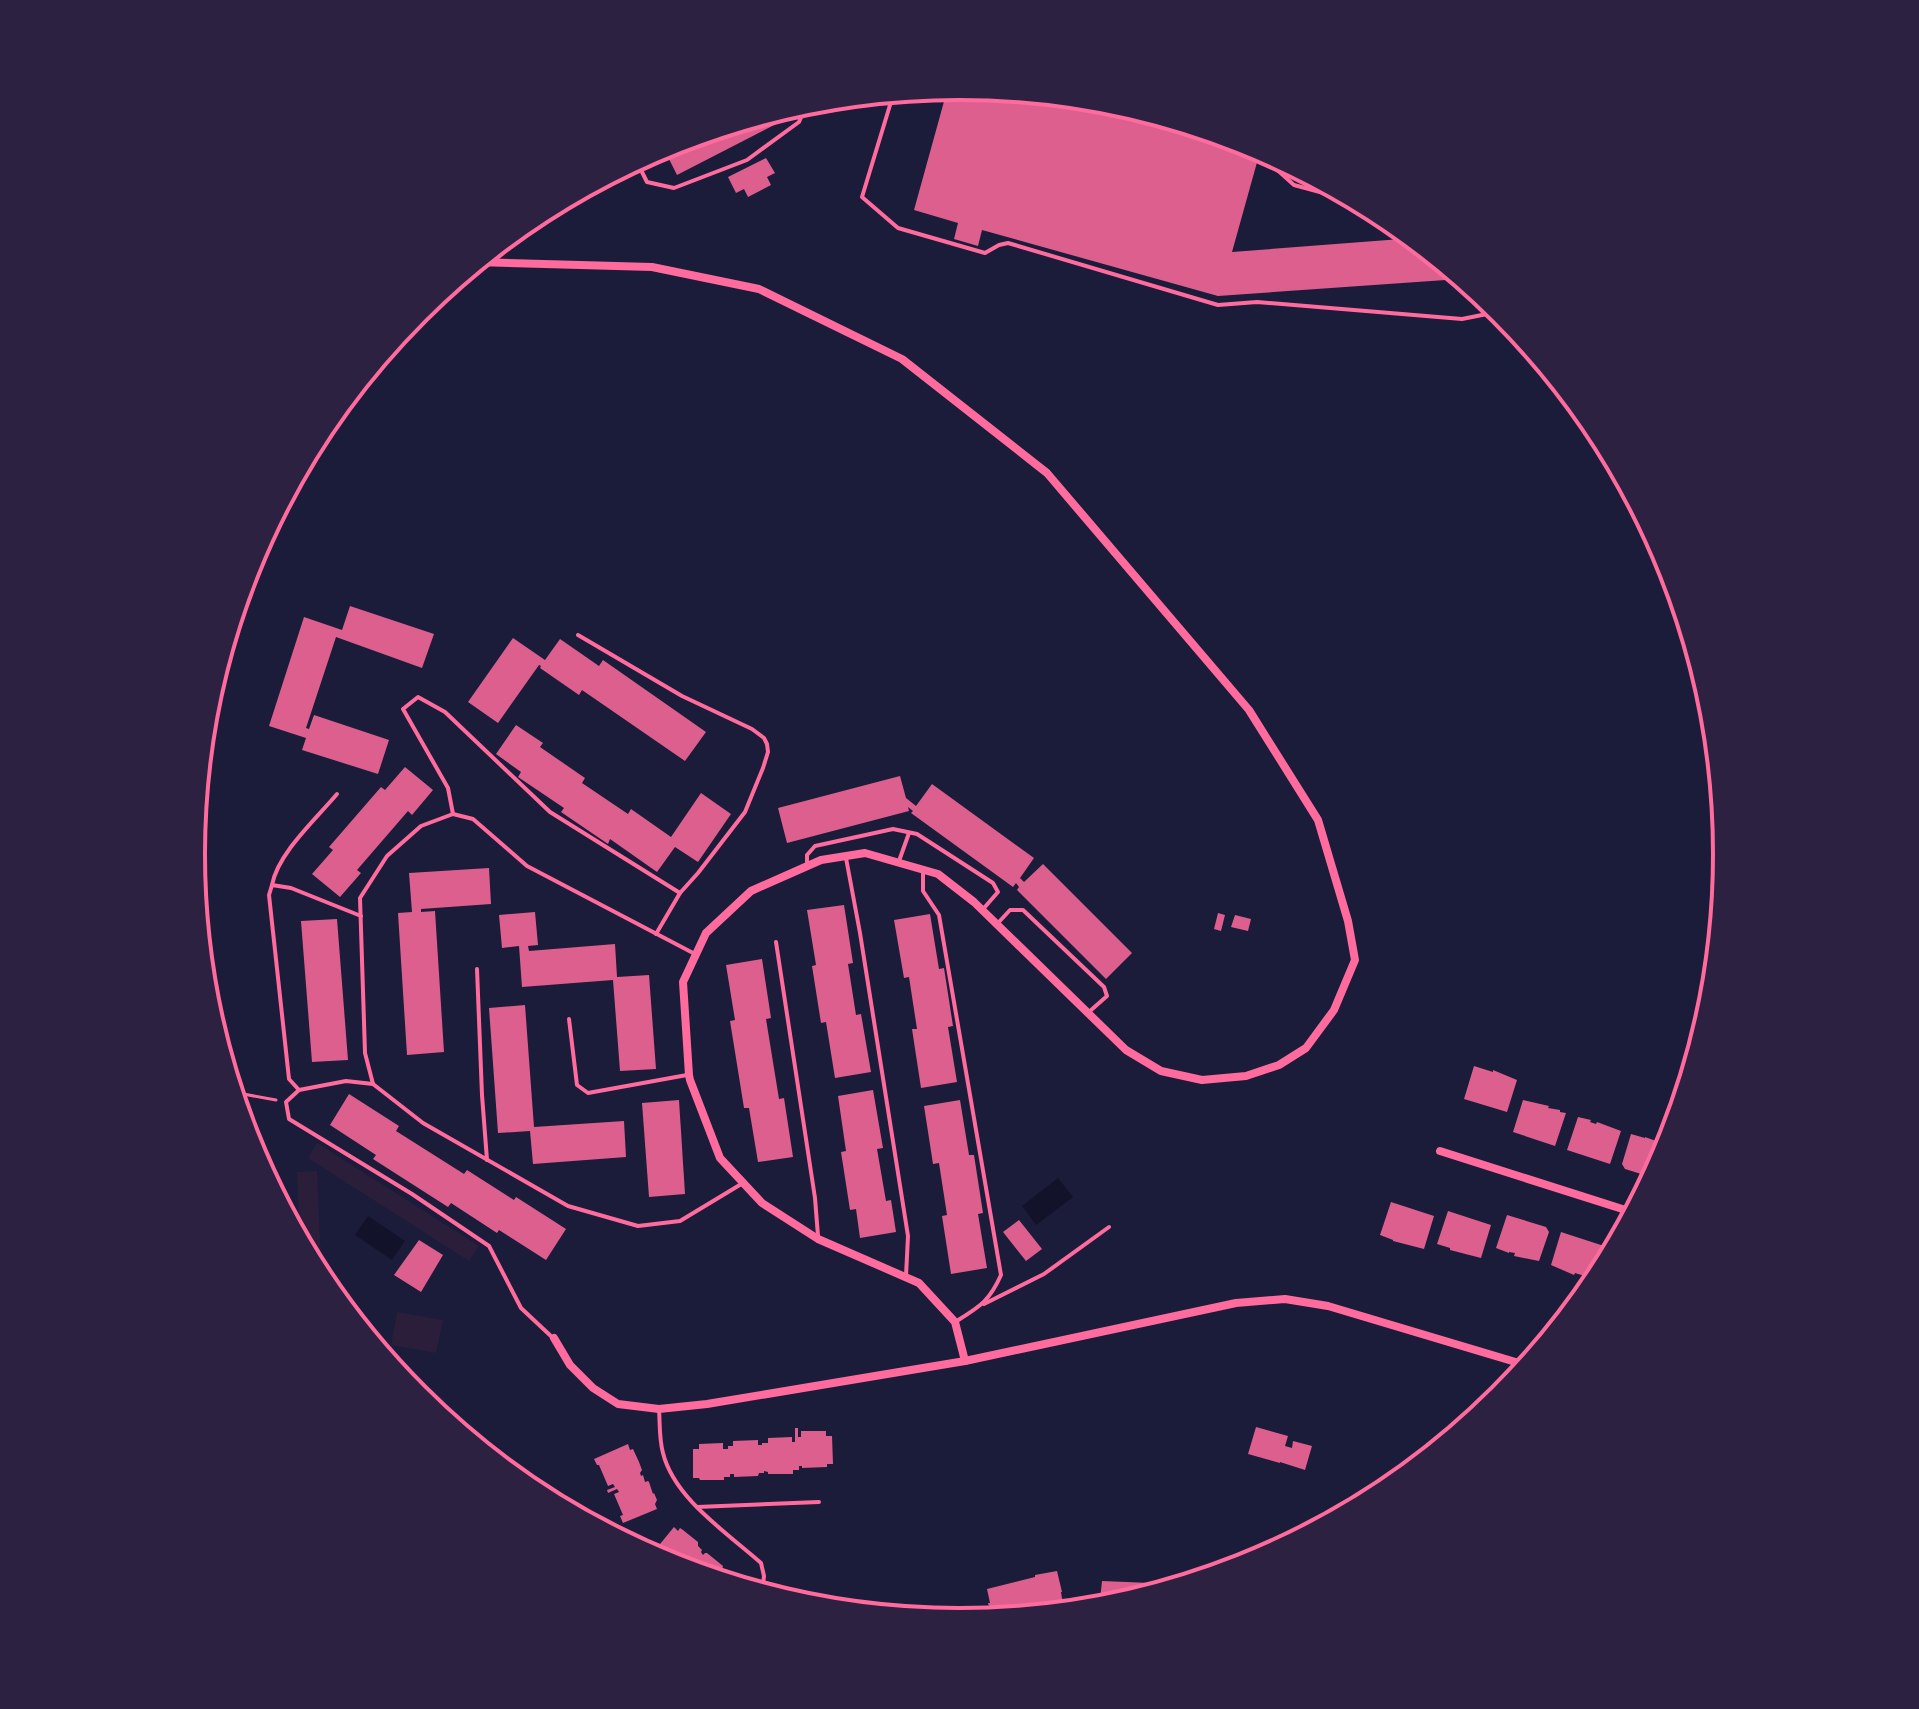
<svg xmlns="http://www.w3.org/2000/svg" width="1919" height="1709" viewBox="0 0 1919 1709" font-family="Montserrat,sans-serif">
  <style>
    .green { fill: #2a1e3b }
    .water { fill: #12122b }
    .building { fill: #dd5f8e }
    .lines { fill: none; stroke-linecap: round; stroke-linejoin: round }
    .path { stroke: #ff6b9d; stroke-width: 3 }
    .service { stroke: #ff6b9d; stroke-width: 4 }
    .minor { stroke: #ff6b9d; stroke-width: 8 }
    .rim { fill: none; stroke: #ff6b9d; stroke-width: 4 }
  </style>
  <rect width="100%" height="100%" fill="#1b1b3a"/>
  <g class="green">
    <path d="M317,1143L479,1246L469,1261L308,1158Z"/>
    <path d="M317,1171L321,1260H309L300,1242L297,1172Z"/>
    <path d="M397,1312L443,1320L436,1353L391,1345Z"/>
  </g>
  <g class="water">
    <path d="M1058,1178L1073,1197L1036,1225L1022,1206Z"/>
    <path d="M368,1216L405,1241L392,1260L355,1235Z"/>
  </g>
  <g class="building">
    <path d="M960,86L1110,101L1254,145L1261,148L1232,252L1414,238L1459,275L1460,279L1218,296L982,230L978,246L954,239L958,223L914,210L948,87Z"/>
    <path d="M779,110L784,120L677,175L665,151L698,135Z"/>
    <path d="M766,158L775,173L767,177L771,185L748,197L744,189L736,193L728,177Z"/>
    <path d="M350,606L434,634L422,668L336,637L306,728L309,729L314,715L389,740L378,774L302,750L306,738L269,726L304,617L342,630Z"/>
    <path d="M513,638L545,660L560,639L599,666L603,660L706,732L685,761L582,690L579,695L540,668L541,666L539,665L498,723L468,702Z"/>
    <path d="M516,725L543,743L540,747L585,778L582,783L628,814L631,809L671,837L701,793L731,814L698,862L675,847L657,872L610,839L608,844L561,812L564,808L518,777L521,772L496,754Z"/>
    <path d="M405,767L433,790L412,815L408,811L357,870L361,873L340,897L312,874L333,850L329,847L381,787L385,790Z"/>
    <path d="M900,776L906,798L916,806L932,784L1034,858L1020,878L1024,882L1043,864L1132,953L1106,979L1017,890L1019,887L1016,883L1013,887L911,813L913,811L908,807L909,811L787,843L778,808Z"/>
    <path d="M489,868L491,904L421,909V912L435,911L444,1052L407,1055L398,913L412,912L409,873Z"/>
    <path d="M844,905L853,963L848,964L856,1015L861,1014L871,1072L835,1078L826,1022L821,1023L812,966L816,965L807,910Z"/>
    <path d="M535,912L538,945L528,946L529,951L615,944L617,977L649,975L656,1069L620,1071L613,980L522,987L519,946L502,948L499,915Z"/>
    <path d="M1218,913L1225,915L1221,931L1214,929Z"/>
    <path d="M930,914L939,969L944,968L953,1026L948,1027L957,1082L921,1088L912,1029H917L909,977L904,978L894,920Z"/>
    <path d="M1235,915L1251,919L1248,931L1231,927Z"/>
    <path d="M337,919L348,1060L312,1062L301,921Z"/>
    <path d="M762,959L771,1018L766,1019L779,1099L784,1098L793,1157L758,1162L749,1108H744L730,1021L735,1020L726,965Z"/>
    <path d="M525,1005L534,1127L624,1121L626,1157L533,1164L530,1131L498,1133L489,1008Z"/>
    <path d="M1474,1066L1493,1072V1070L1517,1080L1507,1112L1464,1099Z"/>
    <path d="M873,1090L883,1148L877,1149L886,1201L891,1200L896,1232L860,1238L856,1209L850,1210L841,1152L846,1151L838,1096Z"/>
    <path d="M349,1094L399,1126L396,1131L464,1174L467,1170L514,1200L516,1197L566,1229L546,1260L499,1230L497,1233L451,1203L448,1207L373,1159L376,1155L330,1125Z"/>
    <path d="M679,1100L685,1194L649,1197L642,1103Z"/>
    <path d="M960,1100L969,1155H974L983,1213L978,1214L987,1268L951,1274L942,1216L947,1215L939,1163L933,1164L924,1106Z"/>
    <path d="M1523,1100L1549,1106L1548,1108L1560,1110V1112L1566,1113L1555,1146L1513,1132Z"/>
    <path d="M1578,1117L1591,1120L1590,1122L1596,1124L1597,1122L1621,1131L1610,1164L1567,1150Z"/>
    <path d="M1631,1134L1645,1138V1137L1670,1146L1654,1178L1625,1169L1622,1164Z"/>
    <path d="M1391,1202L1434,1216L1424,1249L1393,1241V1240L1380,1235Z"/>
    <path d="M1448,1211L1491,1225L1481,1258L1450,1250V1248L1437,1244Z"/>
    <path d="M1507,1215L1546,1227L1549,1232L1539,1261L1514,1256L1515,1253L1509,1252V1253L1496,1248Z"/>
    <path d="M1019,1220L1042,1249L1026,1261L1003,1232Z"/>
    <path d="M1561,1232L1604,1246L1594,1279L1575,1273L1574,1275L1551,1265Z"/>
    <path d="M419,1240L443,1255L421,1292L394,1275Z"/>
    <path d="M1256,1427L1288,1436L1285,1446L1292,1448L1293,1441L1312,1446L1305,1470L1280,1462V1463L1248,1454Z"/>
    <path d="M795,1428H798V1437H801V1431H826V1436H832L833,1464H827V1467L802,1468V1466H799V1470H793V1474H768V1472L764,1471V1473H759L758,1476L734,1477V1474H730V1477H724V1480H700L699,1478H693V1449H699V1444L723,1443V1449H728V1446H733V1441L758,1440V1445H762V1443H768V1438L792,1437V1442H795Z"/>
    <path d="M628,1444L630,1450L633,1449L639,1462L642,1470L640,1473L641,1476L643,1475L645,1482L648,1481L649,1482L653,1494L654,1493L657,1500L655,1504L657,1509L623,1523L620,1516L623,1515L614,1494L619,1492L617,1489L608,1493L607,1490L615,1487L613,1484L608,1486L599,1465H597L594,1459Z"/>
    <path d="M674,1527L678,1531L680,1528L683,1530L698,1542V1546L702,1550L701,1552L703,1555L705,1553H707L723,1566L722,1570L727,1574L721,1581L667,1565L658,1557L656,1559L651,1555Z"/>
    <path d="M1057,1571L1062,1592H1061L1064,1611L1061,1613L993,1620L988,1603H990L987,1589L1035,1577V1575Z"/>
    <path d="M1102,1581L1151,1583L1152,1581L1174,1583L1173,1589L1109,1608L1099,1609Z"/>
  </g>
  <g class="lines">
    <path class="path" d="M232,1092L276,1100"/>
    <g class="service">
      <path d="M894,92L862,197L898,228L985,253L999,245L1008,243L1218,305L1257,302L1462,319L1502,311"/>
      <path d="M1277,157L1274,167L1294,185L1331,195"/>
      <path d="M636,160L647,182L674,188L747,160L799,122L808,101"/>
      <path d="M578,635L682,696L752,729L764,738L767,744L768,752L763,768L745,812L698,873L680,893"/>
      <path d="M453,814L448,788L403,709L418,697L445,712L550,812L680,893L656,934"/>
      <path d="M846,858L860,933L908,1236L906,1276"/>
      <path d="M899,861L909,833"/>
      <path d="M807,864V855L815,846L893,829L917,834L993,883L998,892L984,908"/>
      <path d="M923,872V891L939,915L1001,1275C989,1302 979,1307 955,1322"/>
      <path d="M272,885C278,853 316,819 337,794"/>
      <path d="M998,923L1010,910H1023L1104,987L1107,996L1090,1011"/>
      <path d="M776,942L815,1198L818,1236"/>
      <path d="M695,954L527,866L473,819L453,814L421,826L387,856L360,898L365,1053L373,1084L423,1123L568,1206L638,1226L680,1221L743,1183"/>
      <path d="M477,969L482,1095L487,1160"/>
      <path d="M569,1019L577,1085L588,1093L687,1075"/>
      <path d="M373,1084L346,1081L299,1090L286,1102L289,1119L412,1194L489,1246L521,1308L553,1338"/>
      <path d="M299,1090L289,1079L269,895L272,885L291,888L361,916"/>
      <path d="M984,1304L1044,1274L1109,1227"/>
      <path d="M659,1409C660,1423 659,1439 663,1453C674,1498 726,1532 761,1563L764,1576L762,1594"/>
      <path d="M697,1507L819,1502"/>
    </g>
    <g class="minor">
      <path d="M476,262L652,267L759,289L902,359L1047,473L1249,710L1318,820L1348,921L1355,960L1334,1010L1306,1048L1279,1065L1246,1076L1202,1080L1161,1071L1126,1050L974,902L938,874L865,853L821,860L751,891L706,933L683,982L689,1075L690,1080L720,1158L762,1203L818,1239L919,1283L955,1322L965,1361"/>
      <path d="M1440,1151L1635,1213"/>
      <path d="M554,1338L570,1365L593,1388L618,1404L659,1409L707,1404L965,1361L1236,1303L1285,1299L1328,1306L1529,1366"/>
    </g>
  </g>
  <path d="M0 0H1919V1709H0ZM205 854a754 754 0 1 1 1508 0a754 754 0 1 1-1508 0Z" fill="#2d2142" fill-rule="evenodd"/>
  <path class="rim" d="M205 854a754 754 0 1 1 1508 0a754 754 0 1 1-1508 0Z"/>
</svg>
